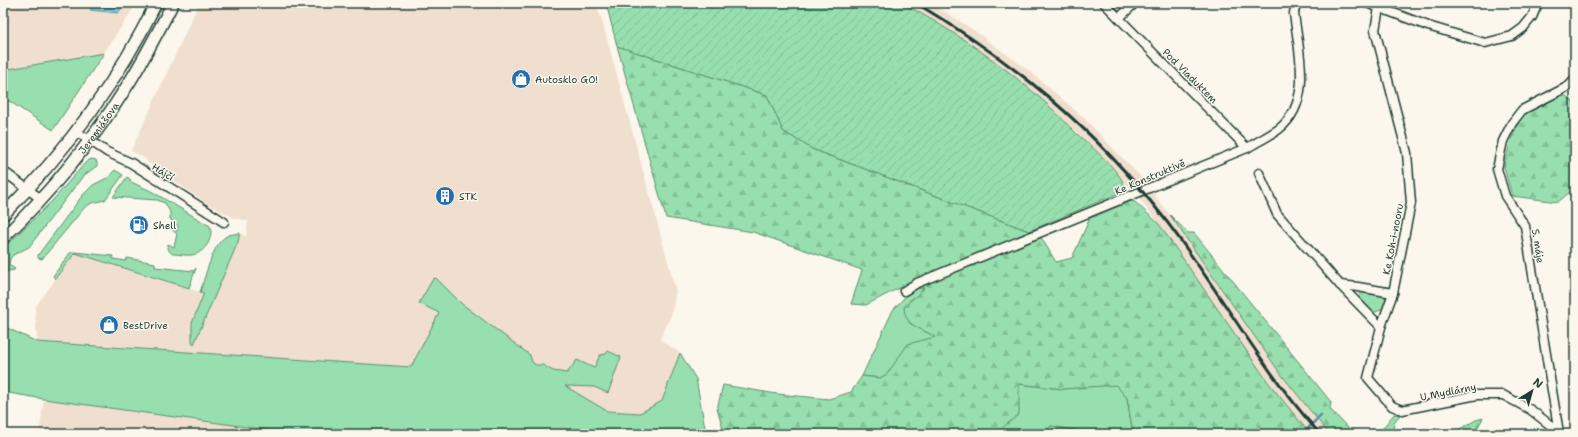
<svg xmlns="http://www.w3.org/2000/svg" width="1578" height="437" viewBox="0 0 1578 437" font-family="'Shantell Sans',sans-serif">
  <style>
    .built { fill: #f0dfcf }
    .grass { fill: #97dfae; stroke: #5b8e71 }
    .forest { fill: url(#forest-firs); stroke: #5b8e71 }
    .garden { fill: url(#garden-furrows); stroke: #5b8e71 }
    .water { fill: url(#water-rules); stroke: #5a909e }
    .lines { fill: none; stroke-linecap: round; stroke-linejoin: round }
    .stream { stroke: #5a909e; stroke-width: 3 }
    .minor-casing { stroke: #1f3d34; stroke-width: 11 }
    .secondary-casing { stroke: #1f3d34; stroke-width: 14 }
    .minor { stroke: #fbf7ec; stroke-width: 8 }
    .secondary { stroke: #fbf7ec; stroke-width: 11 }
    .rail { stroke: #1f3d34; stroke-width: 3 }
    .labels { text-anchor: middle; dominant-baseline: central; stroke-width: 3; stroke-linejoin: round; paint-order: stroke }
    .street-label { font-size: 10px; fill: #1f3d34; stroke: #fbf7ec }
    .poi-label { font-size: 10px; fill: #1f3d34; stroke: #fbf7ec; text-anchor: start }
  </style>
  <defs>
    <pattern id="forest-firs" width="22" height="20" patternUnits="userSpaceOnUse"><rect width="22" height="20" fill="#97dfae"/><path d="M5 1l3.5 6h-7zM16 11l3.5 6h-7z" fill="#82c096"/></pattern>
    <pattern id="garden-furrows" width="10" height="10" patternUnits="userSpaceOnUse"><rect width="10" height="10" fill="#97dfae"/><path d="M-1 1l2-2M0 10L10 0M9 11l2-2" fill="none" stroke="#82c096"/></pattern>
    <pattern id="water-rules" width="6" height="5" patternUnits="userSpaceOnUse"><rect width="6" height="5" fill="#82c7e4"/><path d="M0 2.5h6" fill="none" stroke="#6aa3ba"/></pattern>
  </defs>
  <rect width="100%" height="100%" fill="#fbf7ec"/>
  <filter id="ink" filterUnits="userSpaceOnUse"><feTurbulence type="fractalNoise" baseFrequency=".025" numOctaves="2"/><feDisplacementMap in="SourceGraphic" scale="8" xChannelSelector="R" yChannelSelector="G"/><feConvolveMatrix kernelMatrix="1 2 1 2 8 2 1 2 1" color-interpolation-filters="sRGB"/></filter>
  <g filter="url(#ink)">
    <g class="built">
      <path d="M3,3H137L104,53L3,70Z"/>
      <path d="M199,3H595L601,17L676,291L671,315L660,340L680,353L662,401L640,413L607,411L564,386L410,370L37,342L35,307L75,253L200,292L212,257L220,242L225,237L231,235L239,233L246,236L248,221L234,218L206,203L147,162L145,158L131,151Z"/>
      <path d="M902,3H931L972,29L1031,72L1084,118L1105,140L1141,177L1170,215L1280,373L1329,434H1310L1301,424L1268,382L1159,224L1137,196L1095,150L1047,104L994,61L934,21Z"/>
      <path d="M44,399L225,424L314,434H39Z"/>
    </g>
    <g class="grass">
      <path d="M104,53L53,130L3,97V70Z"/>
      <path d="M91,159L96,160L97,163V166L83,176L29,247L13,255L10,259L9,265L15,269L14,270L3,272V249L52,201L86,162Z"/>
      <path d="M115,170L123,175L105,200L92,203L85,207L42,259L38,258V255L82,196L93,185L107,178Z"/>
      <path d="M127,177L130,179L131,182L151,191L210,226C214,238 205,253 192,255C186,256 179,254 173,254C169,252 167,248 168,244L174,247L177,234L170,228L171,227L177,231L178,226L170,219V212L165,203L157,200L113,197Z"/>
      <path d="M240,233L238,242L194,344L192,342V323L204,293L200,292C205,278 212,246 225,237C229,234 235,234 240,233Z"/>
      <path d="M74,252L113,256V259L126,261L127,258L155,263V267L194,271L196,268L189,288L75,253L55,279L53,276L70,253Z"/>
      <path d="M436,278L462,304L530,355L532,362L536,365H543L553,371L567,373L577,360L594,368L600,355L606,354L608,351L621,357L608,393L594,387L565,386L607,411L640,413L662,401L680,353L696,379L705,428L708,434H314L269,430L44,399L3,392V326L37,342L411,367L439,313L419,303L433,279Z"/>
      <path d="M916,288H924L918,296L910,300L909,323L936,337L893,367L887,374L880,378L862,376L893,310L904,298Z"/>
      <path d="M1363,291L1385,296L1387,300C1377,325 1358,305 1360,292Z"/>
      <path d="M1018,384L1063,389L1116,384L1127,398L1133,434H1097L1051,426L1043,434H987L1000,430Z"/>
      <path d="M1394,414L1400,415L1394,422L1393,434H1378Z"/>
    </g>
    <g class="forest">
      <path d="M617,46L767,95L783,131L812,149L1029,231L1042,239L1056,262L1072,258L1090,218L1131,201L1135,202L1159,224L1268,382L1310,434H1133L1127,398L1116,385L1063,389L1019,384V414L1000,430L987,434H725L717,409L723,385L777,394L829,399L851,392L862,376L880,378L887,374L908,344L935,337C920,327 905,327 904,307C910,300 918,296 924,288L897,289L866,305L851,304L862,270L753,232L666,218Z"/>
      <path d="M1562,95L1566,96L1575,103V188L1558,202L1512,196L1504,167L1511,139L1525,110Z"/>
      <path d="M1170,215L1188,233H1194L1331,402L1330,409L1354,434H1329L1280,373Z"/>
      <path d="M1483,418L1474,434H1451L1476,420Z"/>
      <path d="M1051,426L1097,434H1043Z"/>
    </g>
    <path class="garden" d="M606,3H902C953,30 1004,65 1047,104C1057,113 1067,124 1077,134C1090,145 1124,174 1126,190L1029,231L812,149L783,131L767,95L617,46Z"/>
    <path class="water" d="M95,3H125L118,13L90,10Z"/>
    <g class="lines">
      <path class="stream" d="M1303,434L1321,415"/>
      <g class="minor-casing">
        <g id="minor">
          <path d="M1104,3L1247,148"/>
          <path d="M1367,3L1428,26L1485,43L1512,36L1523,28L1532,17L1538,3"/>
          <path d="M1379,8L1375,30L1407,153L1411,203L1393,293L1381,327L1368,378L1392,406L1402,410L1477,395H1503L1531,410L1559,432"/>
          <path d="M1119,18L1135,3"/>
          <path d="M77,132L107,152L131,163L224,222"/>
          <path d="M3,171L41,199"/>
          <path d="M1259,173L1277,214L1340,285L1381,327"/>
          <path d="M1340,285L1358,287L1393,293"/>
          <path d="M904,291L917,283L1247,148C1257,142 1269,136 1279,129C1314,101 1298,50 1294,13L1296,3"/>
          <path d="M1559,433L1525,226L1505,196L1497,169L1503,141L1512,123L1522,110L1569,86L1575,79"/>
        </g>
      </g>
      <g class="secondary-casing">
        <g id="secondary">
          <path d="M3,215C65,152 118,82 156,3"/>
          <path id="s1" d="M3,238C51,192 94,139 129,83C145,57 159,30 173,3"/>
        </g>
      </g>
      <use href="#minor" class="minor"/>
      <use href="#secondary" class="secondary"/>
      <path class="rail" d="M916,3C1014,62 1093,127 1164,218C1218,288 1260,367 1320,434"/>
    </g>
  </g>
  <defs>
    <g id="shop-disc" transform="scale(1)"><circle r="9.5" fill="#1f6fb2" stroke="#fbf7ec"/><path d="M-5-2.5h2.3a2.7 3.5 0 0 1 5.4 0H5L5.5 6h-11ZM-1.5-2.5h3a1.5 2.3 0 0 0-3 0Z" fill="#fff"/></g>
    <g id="building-disc" transform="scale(1)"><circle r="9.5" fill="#1f6fb2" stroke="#fbf7ec"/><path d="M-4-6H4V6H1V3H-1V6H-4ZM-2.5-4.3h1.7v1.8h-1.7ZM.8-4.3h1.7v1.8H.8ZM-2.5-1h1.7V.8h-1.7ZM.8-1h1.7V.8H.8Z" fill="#fff"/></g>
    <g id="fuel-disc" transform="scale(1)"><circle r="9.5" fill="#1f6fb2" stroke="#fbf7ec"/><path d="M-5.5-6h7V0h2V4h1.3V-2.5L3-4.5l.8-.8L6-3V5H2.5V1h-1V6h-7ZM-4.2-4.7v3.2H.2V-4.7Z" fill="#fff"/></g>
  </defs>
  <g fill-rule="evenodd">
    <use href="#shop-disc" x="521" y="79"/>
    <use href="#building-disc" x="445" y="196"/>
    <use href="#fuel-disc" x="139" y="225"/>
    <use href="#shop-disc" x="109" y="325"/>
  </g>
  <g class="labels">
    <g class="street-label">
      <text transform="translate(1190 76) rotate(45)">Pod Viaduktem</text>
      <text stroke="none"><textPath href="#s1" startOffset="146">Jeremiášova</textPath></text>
      <text transform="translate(163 172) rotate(32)">Hájčí</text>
      <text transform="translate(1150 177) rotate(-23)">Ke Konstruktivě</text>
      <text transform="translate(1393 239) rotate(-79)">Ke Koh-i-nooru</text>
      <text transform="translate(1538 246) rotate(81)">5. máje</text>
      <text transform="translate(1448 392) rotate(-11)">U Mydlárny</text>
    </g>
    <g class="poi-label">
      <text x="535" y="79">Autosklo GO!</text>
      <text x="459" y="196">STK</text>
      <text x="153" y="225">Shell</text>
      <text x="123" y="325">BestDrive</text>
    </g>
  </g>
  <rect width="1578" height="437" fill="none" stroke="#fbf7ec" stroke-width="16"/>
  <rect x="8" y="8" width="1562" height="421" fill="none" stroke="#1f3d34" stroke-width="1.5" filter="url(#ink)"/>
  <g transform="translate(1532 391) rotate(37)" stroke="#fbf7ec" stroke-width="3" paint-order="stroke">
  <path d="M0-3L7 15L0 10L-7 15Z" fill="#1f3d34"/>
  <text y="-6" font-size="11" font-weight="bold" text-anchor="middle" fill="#1f3d34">N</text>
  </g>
</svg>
